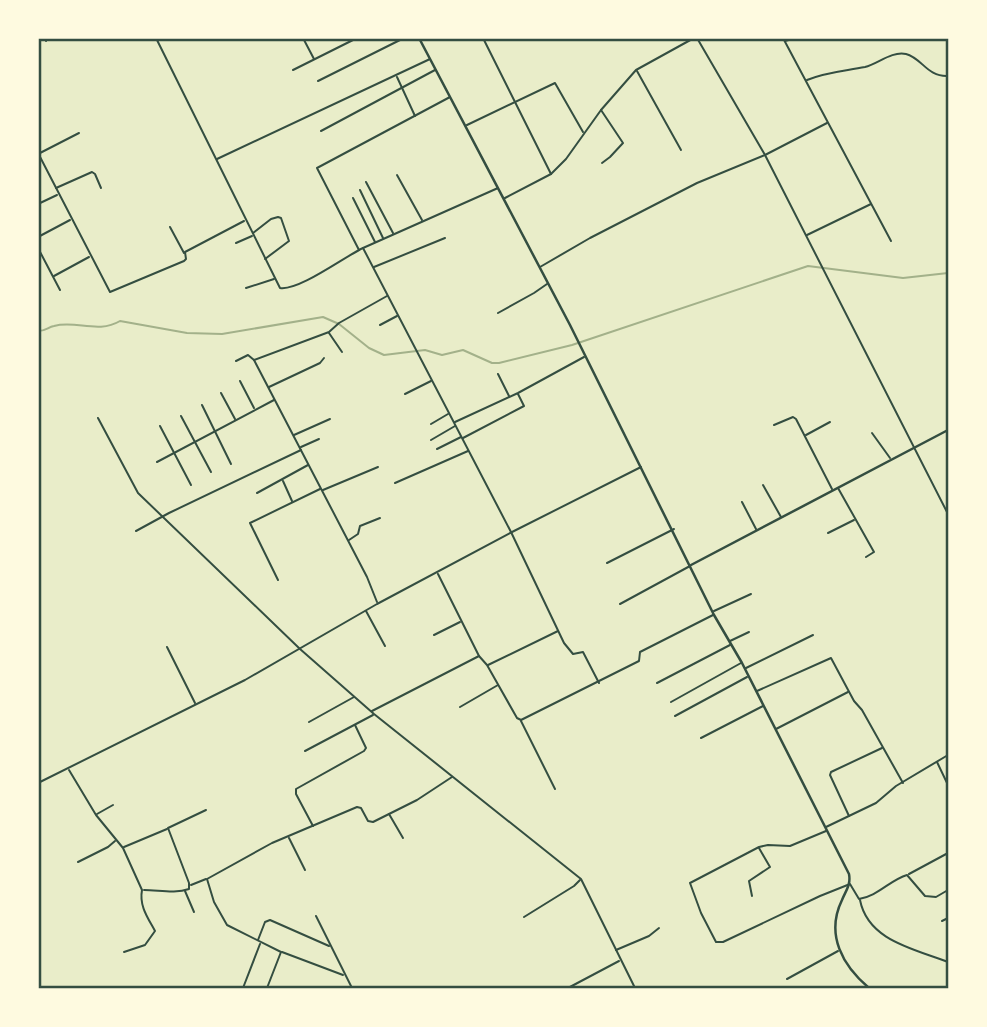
<svg xmlns="http://www.w3.org/2000/svg" width="987" height="1027" viewBox="0 0 987 1027" font-family="Barlow,sans-serif">
  <style>
    .lines { fill: none; stroke-linecap: round; stroke-linejoin: round }
    .stream { stroke: #a3b18a; stroke-width: 2 }
    .minor { stroke: #344e41; stroke-width: 2 }
    .tertiary { stroke: #344e41; stroke-width: 2.5 }
    .neatline { fill: none; stroke: #344e41; stroke-width: 2.5 }
  </style>
  <rect width="100%" height="100%" fill="#e9edc9"/>
  <g class="lines">
    <path class="stream" d="M38,331C46,331 48,327 54,326C76,320 98,334 120,321L187,333L222,334L323,317L339,324L369,348L384,355L425,350L442,355L463,350L492,363H499L572,345L808,266L903,278L948,273"/>
    <g class="minor">
      <path d="M45,38L46,41"/>
      <path d="M156,38L280,288C299,291 344,257 363,248L511,532L564,643L573,654L583,652L599,683"/>
      <path d="M303,38L314,59"/>
      <path d="M483,38L551,174"/>
      <path d="M697,38L765,155L948,514"/>
      <path d="M783,38L891,241"/>
      <path d="M785,41L796,38"/>
      <path d="M293,70L357,38"/>
      <path d="M637,71L681,150"/>
      <path d="M397,77L415,116"/>
      <path d="M807,80C826,72 845,71 865,67C878,64 891,51 906,54C922,58 927,77 948,76"/>
      <path d="M318,81L404,38"/>
      <path d="M601,110L623,143L610,157L602,163"/>
      <path d="M467,125L555,83L583,132"/>
      <path d="M321,131L435,70"/>
      <path d="M38,153L110,292L184,261L186,259L185,252L244,221"/>
      <path d="M40,153L79,133"/>
      <path d="M217,159L430,59"/>
      <path d="M397,175L422,220"/>
      <path d="M366,182L393,233"/>
      <path d="M56,188L92,172L95,174L101,188"/>
      <path d="M360,190L383,238"/>
      <path d="M353,198L375,242"/>
      <path d="M505,198L551,174L566,159L601,110L636,70L694,38"/>
      <path d="M38,204L57,195"/>
      <path d="M170,227L184,253"/>
      <path d="M253,233L271,219L278,217L281,218L289,241L265,259"/>
      <path d="M807,235L871,204"/>
      <path d="M38,237L70,220"/>
      <path d="M236,243L252,236"/>
      <path d="M38,248L60,290"/>
      <path d="M363,248L498,188"/>
      <path d="M359,250L317,168L450,97"/>
      <path d="M374,267L445,238"/>
      <path d="M540,267L590,238L697,183L765,155L827,123"/>
      <path d="M54,276L89,257"/>
      <path d="M246,288L274,279"/>
      <path d="M498,313L534,293L547,284"/>
      <path d="M380,325L397,316"/>
      <path d="M329,333L342,352"/>
      <path d="M254,360L367,577L377,602"/>
      <path d="M236,361L248,355L254,360L329,332L339,323L387,296"/>
      <path d="M498,374L509,396"/>
      <path d="M240,381L254,408"/>
      <path d="M269,387L320,363L324,358"/>
      <path d="M221,393L235,419"/>
      <path d="M405,394L431,381"/>
      <path d="M202,405L231,464"/>
      <path d="M181,416L211,472"/>
      <path d="M98,418L138,493L300,649L374,714L581,879L635,988"/>
      <path d="M455,422L518,393L584,357"/>
      <path d="M431,424L448,414"/>
      <path d="M774,425L793,417L796,419L832,489"/>
      <path d="M160,426L191,485"/>
      <path d="M872,433L890,458"/>
      <path d="M294,435L330,419"/>
      <path d="M806,435L830,422"/>
      <path d="M463,438L524,406L518,394"/>
      <path d="M431,440L455,426"/>
      <path d="M301,447L319,439"/>
      <path d="M437,449L461,437"/>
      <path d="M157,462L274,400"/>
      <path d="M283,481L292,501"/>
      <path d="M395,483L468,451"/>
      <path d="M763,485L781,517"/>
      <path d="M838,488L874,552L866,557"/>
      <path d="M323,490L378,467"/>
      <path d="M257,493L308,465"/>
      <path d="M742,502L756,529"/>
      <path d="M136,531L169,513L301,450"/>
      <path d="M828,533L854,520"/>
      <path d="M349,540L358,534L360,526L380,518"/>
      <path d="M607,563L674,529"/>
      <path d="M438,574L479,656L487,665L517,718L521,720L639,661L640,652L713,615"/>
      <path d="M278,580L250,523L320,489"/>
      <path d="M620,604L690,566"/>
      <path d="M366,611L385,646"/>
      <path d="M714,611L751,594"/>
      <path d="M434,635L460,622"/>
      <path d="M730,641L749,632"/>
      <path d="M167,647L195,703"/>
      <path d="M488,665L558,631"/>
      <path d="M746,668L813,635"/>
      <path d="M657,683L730,645"/>
      <path d="M757,691L831,658L854,701L862,710L903,783"/>
      <path d="M671,702L741,663"/>
      <path d="M460,707L498,685"/>
      <path d="M372,711L479,656"/>
      <path d="M675,716L747,677"/>
      <path d="M521,721L555,789"/>
      <path d="M309,722L354,697"/>
      <path d="M776,729L848,692"/>
      <path d="M701,738L763,706"/>
      <path d="M305,751L373,715"/>
      <path d="M937,762L948,785"/>
      <path d="M69,770L96,815L123,848L142,890C139,906 148,918 155,931L145,945L124,952"/>
      <path d="M38,783L245,680L377,604L514,531L641,467"/>
      <path d="M97,814L113,805"/>
      <path d="M389,814L403,838"/>
      <path d="M849,816L830,775L831,772L882,748"/>
      <path d="M313,826L296,794V789L364,751L366,748L355,725"/>
      <path d="M826,827L876,803L896,786L948,755"/>
      <path d="M826,831L790,846L768,845L759,847L690,883L701,913L716,942H723L820,896L850,884L859,899C878,896 890,880 907,875L925,896L936,897L948,890"/>
      <path d="M289,838L305,870"/>
      <path d="M124,847L167,829"/>
      <path d="M78,862L108,847L115,841"/>
      <path d="M909,874L948,853"/>
      <path d="M191,885L206,879"/>
      <path d="M144,890C159,890 175,894 189,889V883L168,828L206,810"/>
      <path d="M185,891L194,912"/>
      <path d="M752,896L749,881L770,867L759,848"/>
      <path d="M860,900C868,941 915,949 948,962"/>
      <path d="M316,916L352,988"/>
      <path d="M524,917L574,886L580,880"/>
      <path d="M942,921L948,918"/>
      <path d="M258,940L265,922L270,920L329,946"/>
      <path d="M616,950L649,936L659,928"/>
      <path d="M282,952L343,975"/>
      <path d="M787,979L838,951"/>
      <path d="M243,988L260,944"/>
      <path d="M267,988L281,952L227,925L214,902L207,879L272,843L357,807L361,808L368,821L373,822L417,800L452,777"/>
      <path d="M568,988L619,961"/>
    </g>
    <g class="tertiary">
      <path d="M419,38L570,325L714,615L742,663L849,874C851,885 846,890 842,900C825,935 843,966 869,988"/>
      <path d="M691,565L948,430"/>
    </g>
  </g>
  <rect width="987" height="1027" fill="none" stroke="#fefae0" stroke-width="80"/>
  <rect x="40" y="40" width="907" height="947" class="neatline"/>
</svg>
